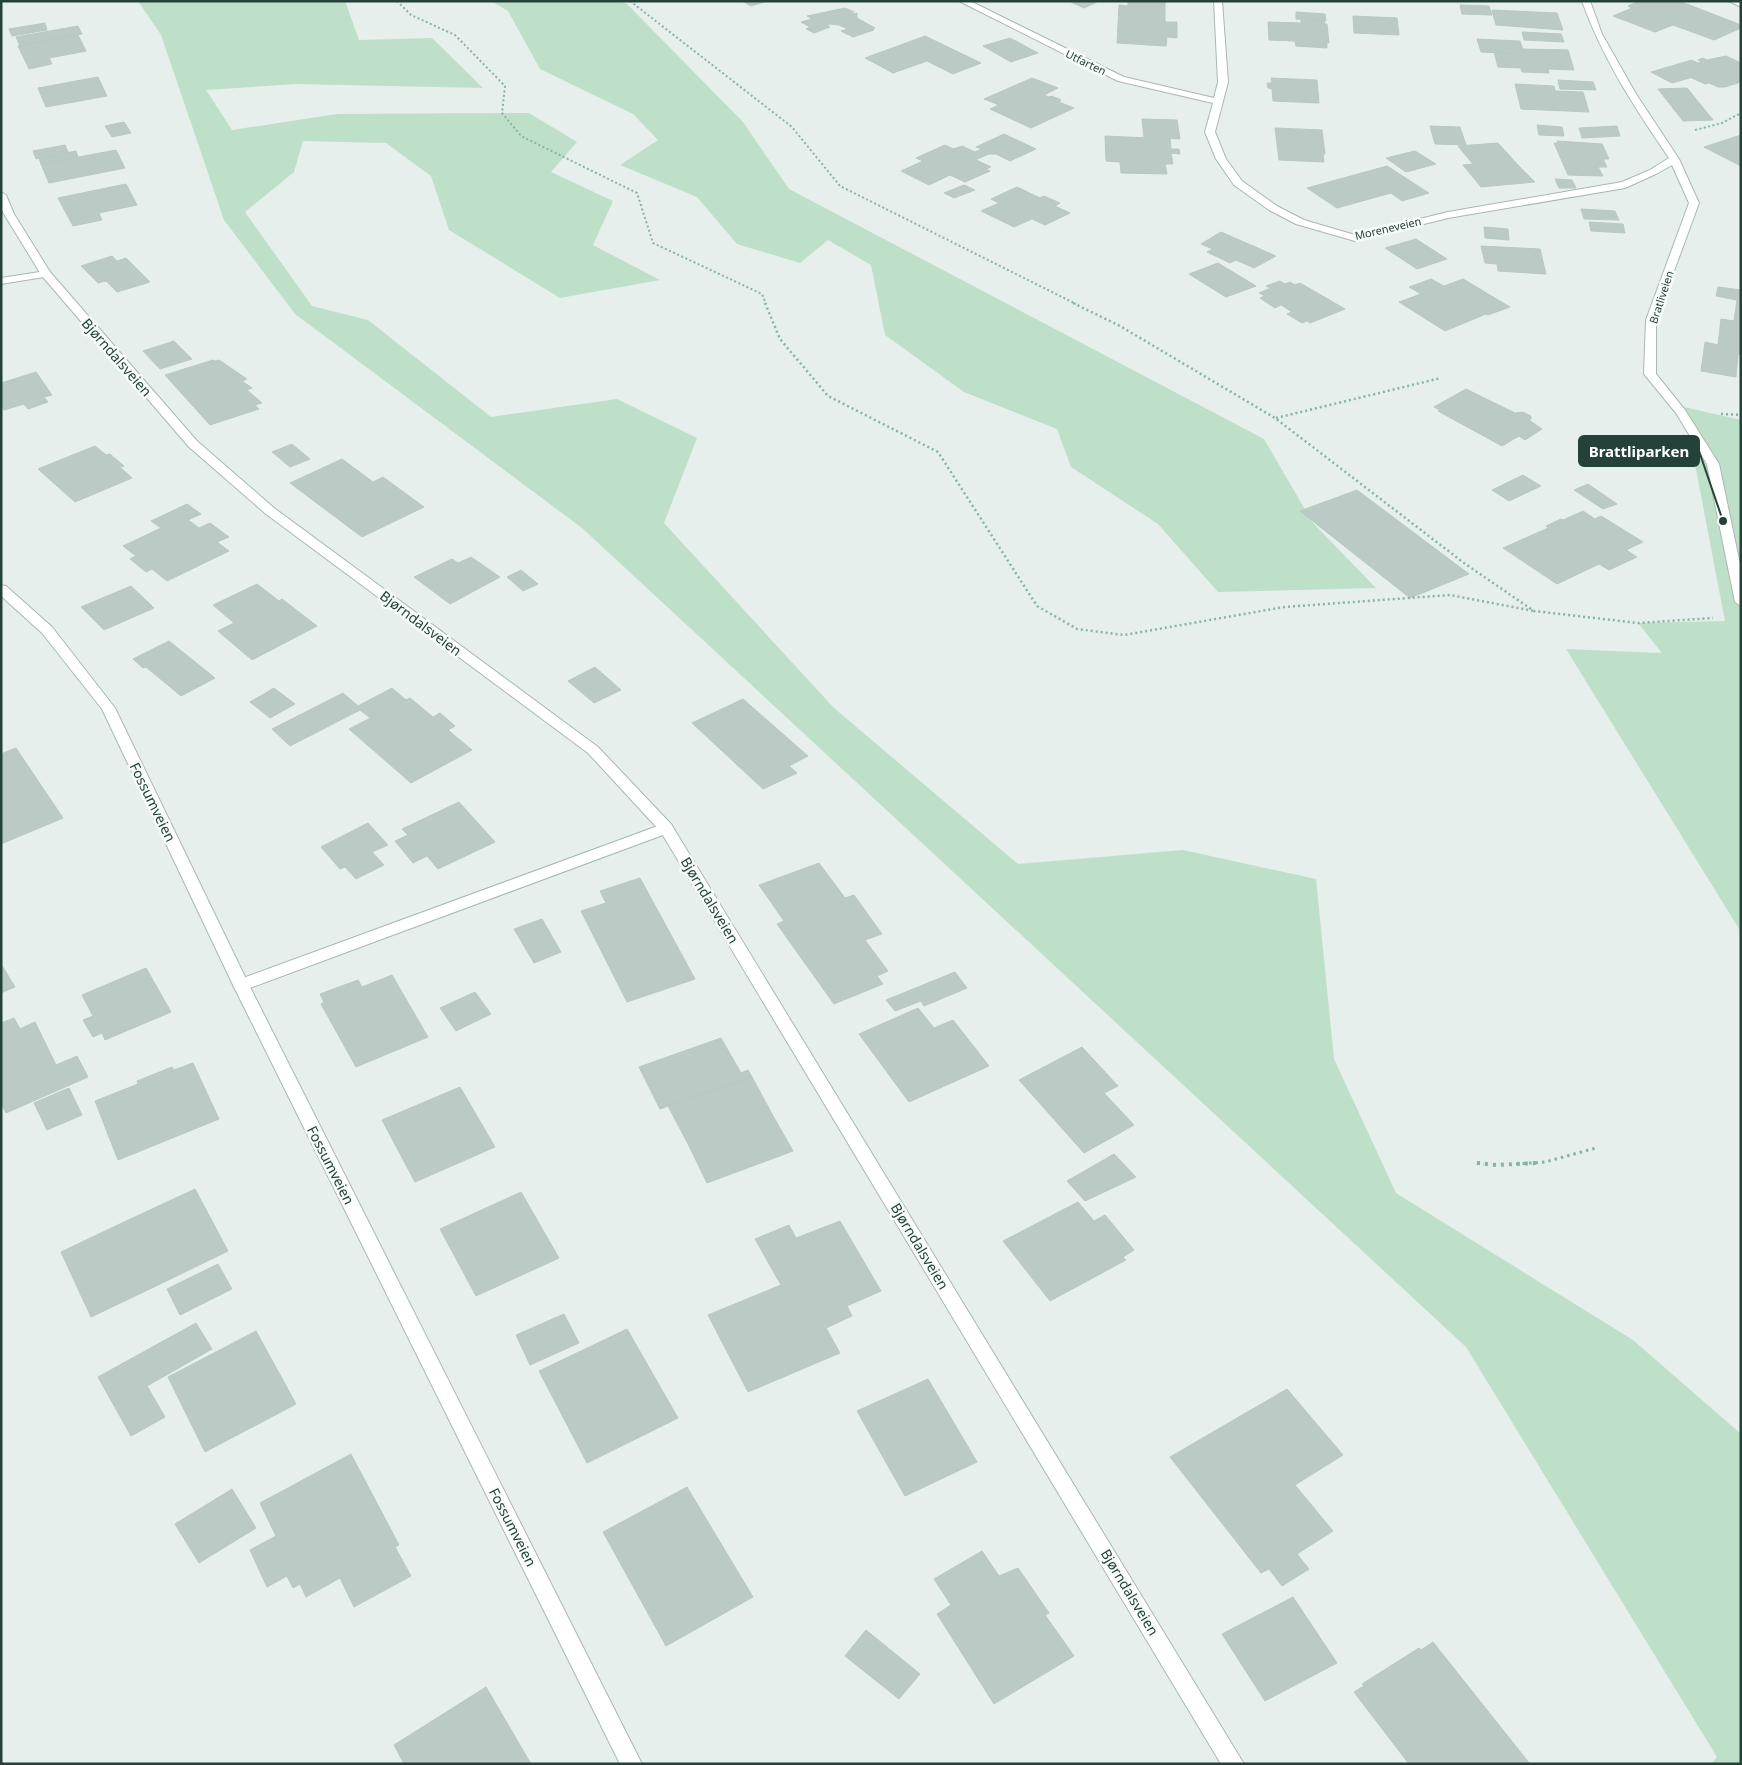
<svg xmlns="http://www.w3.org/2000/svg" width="1742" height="1765" viewBox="0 0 1742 1765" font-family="'Noto Sans',sans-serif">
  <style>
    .green { fill: #bfe0c8 }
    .building { fill: #bbcac4; stroke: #b8c9c2 }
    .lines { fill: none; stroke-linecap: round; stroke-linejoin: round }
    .service-casing { stroke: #a8b8b2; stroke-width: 2 }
    .minor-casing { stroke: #a8b8b2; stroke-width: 2 }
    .path-far3 { stroke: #86b3a5; stroke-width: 2; stroke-dasharray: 2 2.5; stroke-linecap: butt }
    .path-far2 { stroke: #86b3a5; stroke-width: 2.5; stroke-dasharray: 2 3; stroke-linecap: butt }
    .path-far1 { stroke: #86b3a5; stroke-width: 3; stroke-dasharray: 2.5 4; stroke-linecap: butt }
    .path { stroke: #86b3a5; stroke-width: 4; stroke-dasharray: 3 5; stroke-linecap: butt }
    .service { fill: #fff; fill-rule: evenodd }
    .minor { fill: #fff; fill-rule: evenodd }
    .labels { text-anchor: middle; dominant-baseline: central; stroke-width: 5; stroke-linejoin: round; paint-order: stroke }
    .far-street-label { font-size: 11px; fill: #24423a; stroke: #f7fbf9 }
    .street-label { font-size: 14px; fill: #24423a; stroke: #f7fbf9 }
    .leader { fill: none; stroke: #24423a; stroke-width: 2 }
    .callout-dot { fill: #24423a; stroke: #f7fbf9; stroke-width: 2 }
    .callout { fill: #24423a; stroke: #24423a; stroke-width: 2 }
    .callout-label { font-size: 15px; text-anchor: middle; font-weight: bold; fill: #fff }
  </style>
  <rect width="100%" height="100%" fill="#e6efeb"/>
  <g class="green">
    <path d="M138,1H345L359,40L432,38L483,88L296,84L206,90L232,130L337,114L529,113L577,142L551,172L613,201L593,245L660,280L560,298L449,230L431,176L386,143L303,141L294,172L245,212L312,306L368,320L491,417L617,399L697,438L664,523L834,708L1018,864L1183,850L1316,879L1334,1059L1396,1193L1633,1340L1741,1434V1764H1711L1717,1757L1466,1347L582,528L295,314L224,220L161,35Z"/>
    <path d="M491,1H620L627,4L743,122L789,189L1264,439L1313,523L1376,588L1218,592L1158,524L1071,467L1057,429L964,392L885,335L871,265L828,240L800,263L737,244L697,197L620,165L658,140L633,114L540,69L508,11Z"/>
    <path d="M1684,407L1741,420V932L1566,649L1662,653L1638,623L1725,621Z"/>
  </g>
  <g class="building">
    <path d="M742,1H767L751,6Z"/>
    <path d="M1073,1H1097V2L1084,8L1071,2Z"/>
    <path d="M1128,1H1165V22H1177V38L1167,37L1166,46L1117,43L1119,5L1128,6Z"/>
    <path d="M1639,1H1679L1741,25V28L1714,40L1673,25L1655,32L1613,16L1632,8L1628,6Z"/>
    <path d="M1460,5L1489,6L1492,15L1462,14Z"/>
    <path d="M845,8L854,12L851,13L853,14L857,13V18L875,28L872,29L874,30L853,37L841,31L848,29L839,25L830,24L827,25L830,27L814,33L806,29L810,27L801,22L812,19L807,16Z"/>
    <path d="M1492,10L1557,13L1563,30L1496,25Z"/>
    <path d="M1296,12L1325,14L1326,21L1296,19Z"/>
    <path d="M1353,16L1397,18L1399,35L1354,33Z"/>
    <path d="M1301,20L1324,21L1325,24H1327L1329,43L1327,42V48L1296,46L1295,41L1269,40L1268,22L1301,23Z"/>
    <path d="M45,23L47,30L12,36L9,29Z"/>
    <path d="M78,26L82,34L20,46L16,37Z"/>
    <path d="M1522,32L1561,34L1564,42L1524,40Z"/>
    <path d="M78,35L86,51L49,58L52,64L29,69L18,46Z"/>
    <path d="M925,36L981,63L953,74L927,61L893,73L865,58Z"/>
    <path d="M1010,38L1038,53L1011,62L983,46Z"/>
    <path d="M1477,39L1520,41L1524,54L1481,52Z"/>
    <path d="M1522,49L1568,50L1574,70L1548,69L1549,73L1522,72L1521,68L1498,67L1494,52L1524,54Z"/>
    <path d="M1726,56L1741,63V82L1725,87H1718L1709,83L1705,84L1692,78L1700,75L1672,83L1651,72L1692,60L1698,63L1702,62L1698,60L1703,58L1707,60Z"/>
    <path d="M98,77L107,96L46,107L38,88Z"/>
    <path d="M1032,78L1058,88L1044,95L1049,97L1052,96L1061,100L1059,102L1074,108L1031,128L990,109L999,105L984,99Z"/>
    <path d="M1271,78L1317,80L1319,103L1273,101L1272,89L1268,88L1267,83H1272Z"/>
    <path d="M1558,80L1593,82L1596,90L1560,89Z"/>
    <path d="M1515,84L1554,86L1555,91L1583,92L1589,112L1521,109Z"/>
    <path d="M1687,88L1713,120L1683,121L1658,89Z"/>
    <path d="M1142,119L1177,120L1180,139L1144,137Z"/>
    <path d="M124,122L131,133L112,137L105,126Z"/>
    <path d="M1537,125L1562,127L1564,136L1539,135Z"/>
    <path d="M1430,126L1460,127L1466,145L1435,144Z"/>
    <path d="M1617,126L1620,136L1582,138L1579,128Z"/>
    <path d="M1275,128L1322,130L1325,154H1323L1324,162L1279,160Z"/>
    <path d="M1004,134L1036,149L1010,161L996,154H989L975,160L953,149L962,146L975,152L982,149L976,147Z"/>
    <path d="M1741,135V166L1704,147Z"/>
    <path d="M1105,136L1170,139L1171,149H1179L1180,154L1171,153L1173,164H1165L1167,174L1121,173L1120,162L1106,161Z"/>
    <path d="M1557,141L1602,144L1609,159H1603L1607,167H1598L1603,176L1568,175L1554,143H1558Z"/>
    <path d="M1498,143L1517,164L1535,182L1481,187L1463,165L1473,164L1458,146Z"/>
    <path d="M65,145L68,152L36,159L33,151Z"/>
    <path d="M945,145L991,167L986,169L990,171L965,182L950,175L929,185L901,171L923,161L916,158Z"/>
    <path d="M116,150L125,168L49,183L41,164Z"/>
    <path d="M76,151L78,157L41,164L39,158Z"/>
    <path d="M1415,151L1436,164L1406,172L1386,158Z"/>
    <path d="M1387,166L1429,193L1402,201L1391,193L1337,208L1307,188Z"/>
    <path d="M1555,179L1572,180L1576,188H1559Z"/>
    <path d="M126,184L137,205L99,213L102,220L73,226L58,198Z"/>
    <path d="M964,185L975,190L954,198L944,193Z"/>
    <path d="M1017,187L1040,198L1044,196L1060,203L1055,206L1070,213L1045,225L1032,219L1014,227L981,211L999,203L991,199Z"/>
    <path d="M1581,209L1615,211L1619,220L1584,219Z"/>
    <path d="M1589,222L1623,224L1625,233L1591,231Z"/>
    <path d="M1484,227L1508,229L1509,240L1485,238Z"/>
    <path d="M1221,232L1276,256L1254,268L1236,260L1230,263L1207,252L1213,249L1201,244Z"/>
    <path d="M1416,239L1447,259L1417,269L1385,248Z"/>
    <path d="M1481,246L1540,249L1546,274L1498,271L1497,264L1485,263Z"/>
    <path d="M112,256L117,261L126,258L150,282L117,292L106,281L98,283L81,266Z"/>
    <path d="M1218,263L1256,286L1226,297L1189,274Z"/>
    <path d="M1431,279L1444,286L1463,279L1510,307L1488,315L1486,314L1445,331L1399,302L1421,294L1409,287Z"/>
    <path d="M1280,281L1285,284L1290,282L1295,285L1300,283L1345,309L1310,323L1307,321L1302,323L1287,314L1292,312L1281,305L1275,308L1260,298L1265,296L1259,293L1271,288L1266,286Z"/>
    <path d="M1718,287L1741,290V355L1738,354L1736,377L1701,371L1705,342L1718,345L1721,319L1734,321L1737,300L1716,296Z"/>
    <path d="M174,341L192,359L160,369L143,351Z"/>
    <path d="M213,360L215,361L219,360L247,379L242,381L252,388L247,390L262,403L255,405L259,409L210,425L165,375Z"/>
    <path d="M36,372L52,395L44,397L48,402L28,409L24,404L4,410L1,407V383Z"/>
    <path d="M1466,389L1515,413L1523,412L1531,416V419L1529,420L1542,429L1525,440L1519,436L1502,446L1438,411L1440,410L1434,407Z"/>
    <path d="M292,444L310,459L290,467L272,452Z"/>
    <path d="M95,446L106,455L110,454L124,466L120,467L132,478L75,502L38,469Z"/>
    <path d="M342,459L373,482L383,477L424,507L362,537L290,483Z"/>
    <path d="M1523,475L1541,486L1509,501L1492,490Z"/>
    <path d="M1588,484L1617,504L1603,509L1574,490Z"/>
    <path d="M1357,490L1469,574L1410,598L1300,511Z"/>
    <path d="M187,504L201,514L188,520L199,528L210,523L229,537L217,542L229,551L167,581L152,569L146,572L130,559L136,556L123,546L161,528L151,521Z"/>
    <path d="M1583,511L1595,519L1601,516L1643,542L1626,550L1637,557L1609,570L1599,564L1557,584L1503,548L1548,528L1546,526L1561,519L1563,520Z"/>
    <path d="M471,557L500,577L450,604L414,577L452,559L458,563Z"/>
    <path d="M521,570L538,584L523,591L507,577Z"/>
    <path d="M257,584L279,601L282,599L317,626L252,660L218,631L234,623L213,605Z"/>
    <path d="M131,586L154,608L104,630L81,607Z"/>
    <path d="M169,641L215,678L181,696L146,667L143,668L133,659Z"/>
    <path d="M595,667L621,690L594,703L568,681Z"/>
    <path d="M274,688L295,704L270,718L250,702Z"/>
    <path d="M392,688L406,700L370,718L360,710L290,746L272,729L343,693L358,706Z"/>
    <path d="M410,698L433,717L440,713L455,726L448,730L472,750L411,783L349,729Z"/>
    <path d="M743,699L808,756L789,766L797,773L763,789L692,723Z"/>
    <path d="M16,748L63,818L1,844V754Z"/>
    <path d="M459,802L495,842L438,869L427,856L413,863L395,841L408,835L402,829Z"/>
    <path d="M368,823L388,845L372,852L384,865L356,879L345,867L340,869L321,847Z"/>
    <path d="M819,863L845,898L854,895L882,934L865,940L888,971L877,976L883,984L834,1004L777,924L784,921L759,885Z"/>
    <path d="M640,878L695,979L627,1002L581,911L606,903L600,891Z"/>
    <path d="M542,919L561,952L534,963L514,929Z"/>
    <path d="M1,964L15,987L1,993Z"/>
    <path d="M146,968L171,1012L105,1040L102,1033L93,1037L83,1020L93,1016L82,995Z"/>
    <path d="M955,972L967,988L924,1006L921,1001L895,1011L886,1000Z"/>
    <path d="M392,975L428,1037L356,1067L321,1004L324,1002L320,994L358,980L362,987Z"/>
    <path d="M475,992L491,1014L456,1031L440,1008Z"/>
    <path d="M918,1008L934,1028L953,1020L989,1066L909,1102L859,1034Z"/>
    <path d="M14,1018L20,1029L35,1022L56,1065L77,1056L88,1077L6,1113L1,1103V1023Z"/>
    <path d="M721,1038L741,1073L748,1070L752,1077L660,1109L639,1067Z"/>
    <path d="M1082,1047L1118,1086L1104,1093L1134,1125L1084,1153L1019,1080Z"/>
    <path d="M193,1063L219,1119L118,1160L95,1101L138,1084L137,1081L172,1067L174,1070Z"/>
    <path d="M752,1077L772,1114L688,1144L668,1106Z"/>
    <path d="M460,1087L495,1147L415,1182L382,1120Z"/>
    <path d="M69,1088L82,1115L47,1130L34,1103Z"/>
    <path d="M772,1114L793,1151L707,1183L688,1144Z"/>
    <path d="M1114,1154L1136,1177L1085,1201L1067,1181Z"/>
    <path d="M195,1189L228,1251L154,1287L122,1223Z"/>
    <path d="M521,1192L559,1258L476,1296L440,1229Z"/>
    <path d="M1078,1202L1094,1221L1105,1215L1134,1250L1123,1257L1126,1260L1050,1301L1003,1241Z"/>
    <path d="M840,1221L881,1291L847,1306L852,1316L826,1328L840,1353L748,1392L708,1315L781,1285L755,1239L789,1225L796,1238Z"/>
    <path d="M122,1223L154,1287L91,1317L61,1252Z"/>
    <path d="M218,1264L232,1289L180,1315L167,1289Z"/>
    <path d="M564,1314L579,1343L530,1365L516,1335Z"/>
    <path d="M196,1323L212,1349L147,1386L165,1417L131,1436L98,1377Z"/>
    <path d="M627,1329L678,1418L587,1463L539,1371Z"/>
    <path d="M256,1331L296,1404L205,1452L168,1377Z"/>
    <path d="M928,1379L977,1462L905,1496L857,1411Z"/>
    <path d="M1287,1389L1343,1455L1295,1485L1333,1531L1297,1554L1309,1569L1282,1586L1269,1569L1261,1573L1170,1457Z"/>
    <path d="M351,1454L399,1545L395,1547L411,1576L354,1607L340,1578L306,1597L300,1584L293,1588L287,1576L267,1587L250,1550L276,1536L260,1503Z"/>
    <path d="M687,1487L753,1597L666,1646L603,1532Z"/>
    <path d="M232,1489L256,1528L199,1563L175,1524Z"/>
    <path d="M982,1551L999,1576L1018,1568L1049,1613L1045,1615L1074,1656L994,1704L937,1614L951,1605L934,1579Z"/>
    <path d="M1293,1597L1337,1663L1265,1701L1222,1634Z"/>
    <path d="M866,1630L920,1674L899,1699L845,1656Z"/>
    <path d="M1433,1642L1530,1764H1409L1354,1692L1364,1686L1362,1684L1419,1648L1421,1650Z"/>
    <path d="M486,1687L531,1764H404L394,1745Z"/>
  </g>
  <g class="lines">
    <g class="service-casing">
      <g id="service">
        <path d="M46,271L51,274L50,276L1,284V278Z"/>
        <path d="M666,823L671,824L673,828L671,832L247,989L241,991L235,989L233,985L235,981Z"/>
      </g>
    </g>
    <g class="minor-casing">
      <g id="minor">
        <path d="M959,1H970L1124,77L1214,98L1218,82L1214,1H1222L1228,82L1215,132L1226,159L1242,181L1277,206L1304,220L1355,235L1448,212L1622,182L1650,170L1669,158C1635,108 1602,58 1582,1H1590L1602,34L1636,94L1679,159L1699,203L1656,320V374L1685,410L1719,464L1741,569V606L1735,602L1707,464L1676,413L1644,374L1646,320L1689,203L1672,165L1656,174L1625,188L1448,218L1355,241L1296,224L1269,210L1234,185L1216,159L1205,132L1213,103L1118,81Z"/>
        <path d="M1729,1H1741V7Z"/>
        <path d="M1,192L6,195L14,214L50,272L197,441L274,508L598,747L671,824L1244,1764H1221L661,832L588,753L266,514L189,447L42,276L4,214L1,208Z"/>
        <path d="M1,585L6,586L52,627L115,708L249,985L642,1764H620L233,985L102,709L42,633L1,596Z"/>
      </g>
    </g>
    <g class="path-far3">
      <path d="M397,1L411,15L455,35L505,86L502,113L521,136L637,193L653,243L762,294L766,304"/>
      <path d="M630,1L792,127L840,186L1076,304"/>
      <path d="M1695,130L1722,123L1741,113"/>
    </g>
    <g class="path-far2">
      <path d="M765,303L780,339L828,396L938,452L1037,606L1077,629L1124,635L1284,607L1450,595L1534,611"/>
      <path d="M1073,303L1120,326L1275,418L1464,563L1534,611L1638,623L1713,618"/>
      <path d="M1721,414L1741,415"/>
      <path d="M1276,418L1441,378"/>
    </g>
    <g class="path-far1">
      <path d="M1477,1163L1484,1164"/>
      <path d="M1516,1164L1545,1162L1596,1148"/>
    </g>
    <path class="path" d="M1477,1163L1496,1165L1537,1163"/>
    <use href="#service" class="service"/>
    <use href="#minor" class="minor"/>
  </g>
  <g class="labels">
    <g class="far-street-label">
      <text transform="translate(1086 62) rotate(26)">Utfarten</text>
      <text transform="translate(1388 228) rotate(-13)">Moreneveien</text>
      <text transform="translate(1661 297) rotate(-72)">Bratliveien</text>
    </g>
    <g class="street-label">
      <text transform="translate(117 357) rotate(49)">Bjørndalsveien</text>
      <text transform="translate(421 623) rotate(37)">Bjørndalsveien</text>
      <text transform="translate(153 802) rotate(64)">Fossumveien</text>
      <text transform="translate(710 900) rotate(59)">Bjørndalsveien</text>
      <text transform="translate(331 1165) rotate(63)">Fossumveien</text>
      <text transform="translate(920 1246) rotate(59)">Bjørndalsveien</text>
      <text transform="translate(513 1527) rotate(63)">Fossumveien</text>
      <text transform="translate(1130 1592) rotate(59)">Bjørndalsveien</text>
    </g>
  </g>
  <path class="leader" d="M1723 521L1699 451"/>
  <circle class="callout-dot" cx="1723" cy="521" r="5"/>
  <rect class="callout" x="1579" y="436" width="120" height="30" rx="5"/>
  <g class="callout-label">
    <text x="1639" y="457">Brattliparken</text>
  </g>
  <rect width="1742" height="1765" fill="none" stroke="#24423a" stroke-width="5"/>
</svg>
